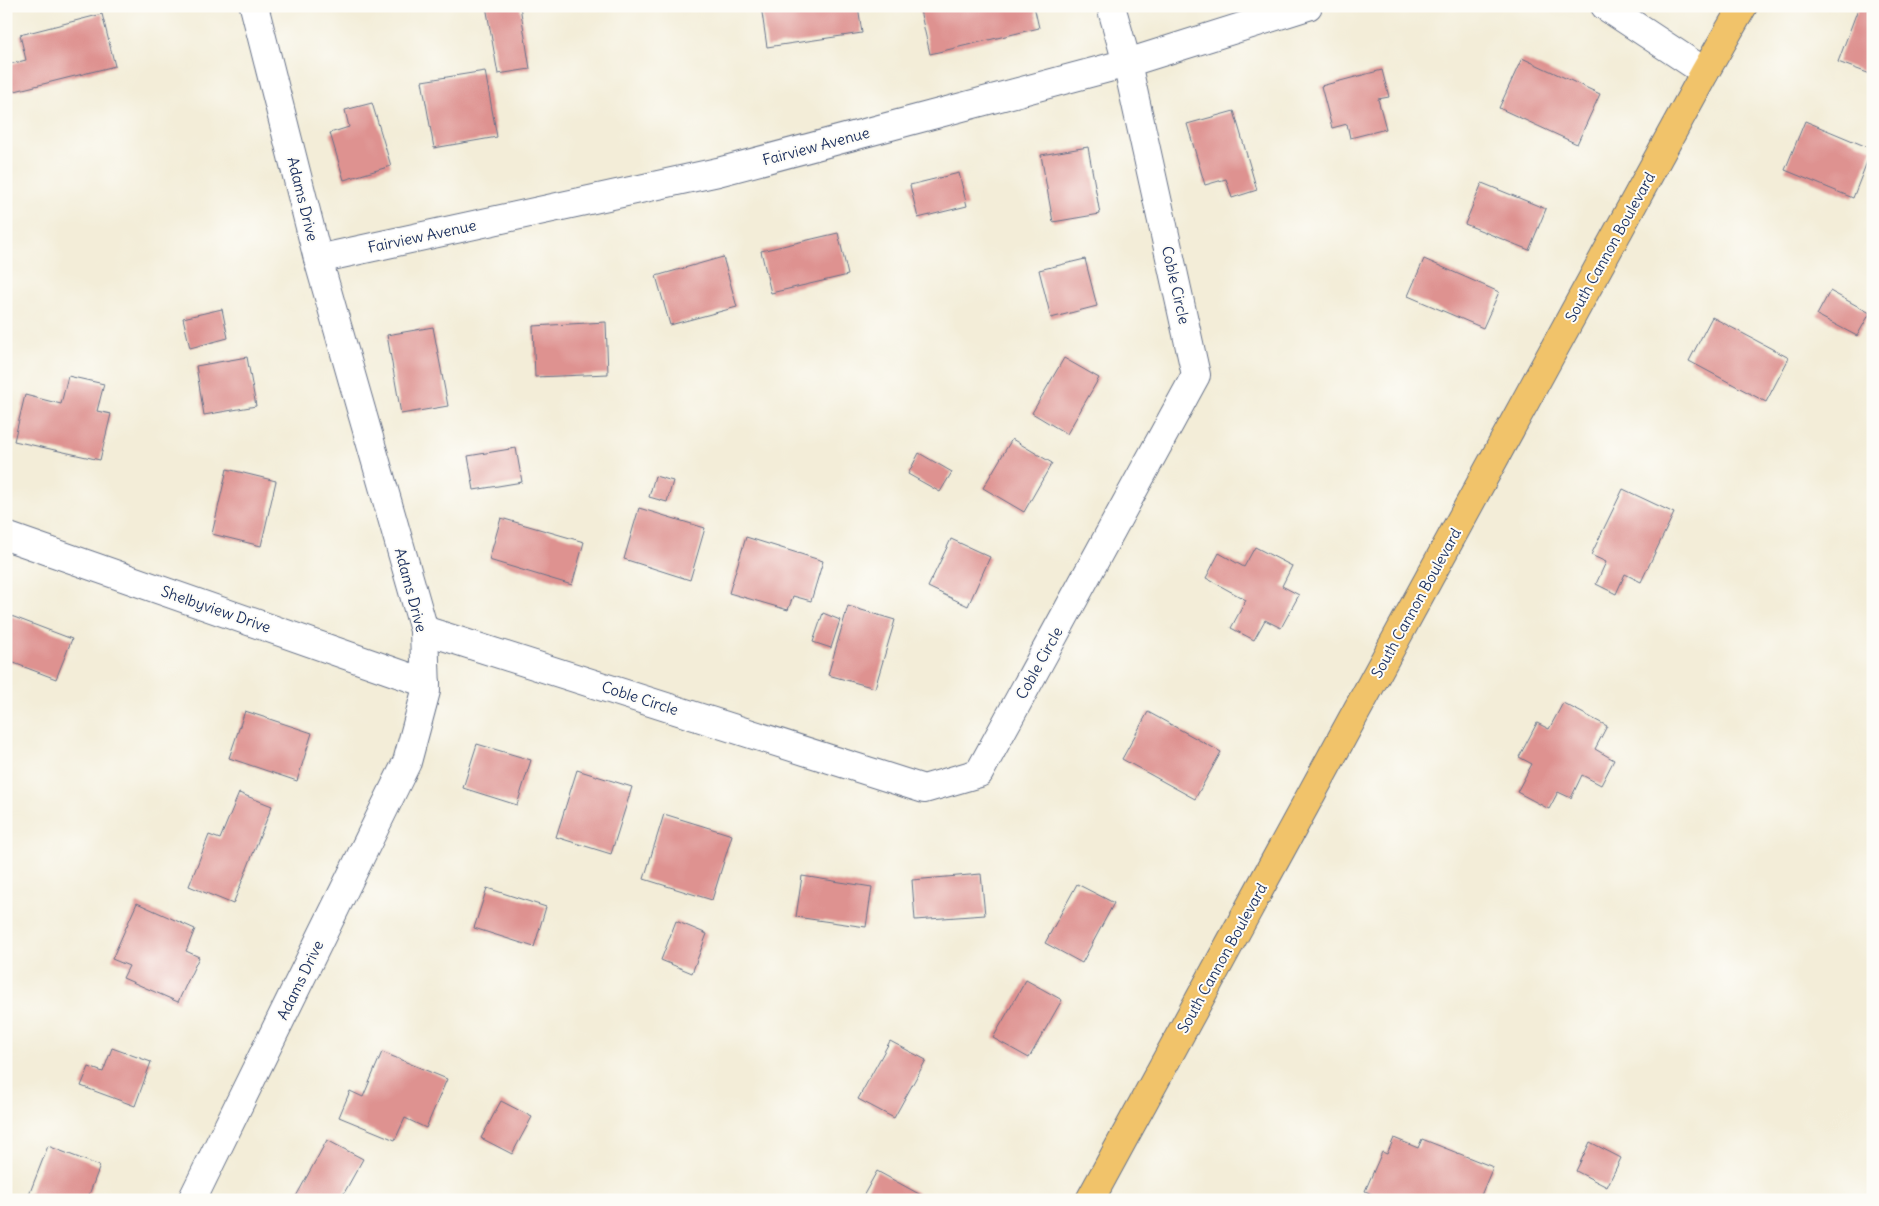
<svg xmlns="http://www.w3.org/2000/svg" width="1879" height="1206" viewBox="0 0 1879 1206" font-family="Delius,sans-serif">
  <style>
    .building { fill: #de9290 }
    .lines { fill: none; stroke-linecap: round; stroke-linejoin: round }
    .minor-casing { stroke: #677289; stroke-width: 30 }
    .trunk-casing { stroke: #677289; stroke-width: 30 }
    .minor { stroke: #fff; stroke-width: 28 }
    .trunk { stroke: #f1c36a; stroke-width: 28 }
    .labels { text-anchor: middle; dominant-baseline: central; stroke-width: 4; stroke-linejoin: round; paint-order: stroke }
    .street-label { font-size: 15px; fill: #1b2f5e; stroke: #fdfcf7 }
  </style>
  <rect width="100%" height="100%" fill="#fdfcf7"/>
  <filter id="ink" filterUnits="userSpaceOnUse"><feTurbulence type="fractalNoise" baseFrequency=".02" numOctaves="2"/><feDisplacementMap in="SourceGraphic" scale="10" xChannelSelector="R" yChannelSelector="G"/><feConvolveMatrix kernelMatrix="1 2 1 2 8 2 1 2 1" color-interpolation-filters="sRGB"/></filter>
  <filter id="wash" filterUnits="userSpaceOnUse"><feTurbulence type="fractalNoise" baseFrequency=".0096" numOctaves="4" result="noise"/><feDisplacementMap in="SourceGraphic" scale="20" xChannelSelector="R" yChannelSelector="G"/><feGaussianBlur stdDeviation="1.12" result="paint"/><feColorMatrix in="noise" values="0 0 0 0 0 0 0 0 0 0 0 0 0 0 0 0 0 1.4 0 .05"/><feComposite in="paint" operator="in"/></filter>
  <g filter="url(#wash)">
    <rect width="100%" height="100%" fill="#f3edd8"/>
    <g id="blocks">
      <g class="building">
        <path d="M486,6H520L530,69L498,74Z"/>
        <path d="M761,6H858L862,33L767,47Z"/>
        <path d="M919,6H1034L1039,28L930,54Z"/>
        <path d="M1859,6L1873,11V75L1838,62Z"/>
        <path d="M102,14L115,66L11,92L6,76V65L26,60L20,35Z"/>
        <path d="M1522,58L1600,94L1577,144L1499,108Z"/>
        <path d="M1382,70L1389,97L1378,99L1386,129L1350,138L1347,124L1332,128L1321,86Z"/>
        <path d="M485,71L497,137L434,148L422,81Z"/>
        <path d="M372,103L391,166L344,180L330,133L349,127L345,110Z"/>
        <path d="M1234,111L1257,190L1232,198L1226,179L1205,185L1187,124Z"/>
        <path d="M1805,121L1872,149L1853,198L1785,170Z"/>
        <path d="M1088,147L1100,214L1053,222L1041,155Z"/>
        <path d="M959,173L967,206L918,218L910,185Z"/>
        <path d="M1482,183L1546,209L1529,250L1465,224Z"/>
        <path d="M838,233L848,275L771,293L761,251Z"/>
        <path d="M723,257L737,307L670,325L656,276Z"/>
        <path d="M1085,259L1097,306L1051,318L1039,270Z"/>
        <path d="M1424,259L1499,292L1483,328L1408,296Z"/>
        <path d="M1830,291L1870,313L1857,336L1817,315Z"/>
        <path d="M222,309L228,338L190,348L183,318Z"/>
        <path d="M1712,317L1789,358L1766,402L1689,361Z"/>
        <path d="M606,322L608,374L535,377L533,326Z"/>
        <path d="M433,327L448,406L401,414L387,335Z"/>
        <path d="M247,357L256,406L204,415L196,366Z"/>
        <path d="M1064,358L1099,378L1067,434L1032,413Z"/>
        <path d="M68,376L104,384L97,411L111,414L100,460L14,441L25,395L61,404Z"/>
        <path d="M1012,439L1052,463L1024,512L983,488Z"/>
        <path d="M516,448L522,482L474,490L468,456Z"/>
        <path d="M919,453L952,472L940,492L908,474Z"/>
        <path d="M227,469L276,481L261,546L212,534Z"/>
        <path d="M655,476L673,481L667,502L649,497Z"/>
        <path d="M1623,489L1674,513L1641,582L1625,574L1616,594L1596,584L1606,562L1591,555Z"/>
        <path d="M639,508L705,528L690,580L624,559Z"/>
        <path d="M501,518L584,542L572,585L489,560Z"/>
        <path d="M746,537L823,561L811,601L793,596L788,610L729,593Z"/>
        <path d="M951,539L990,557L968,606L928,587Z"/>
        <path d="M1255,547L1292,566L1282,586L1299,595L1281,628L1265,620L1254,640L1231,628L1246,600L1206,578L1219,553L1244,567Z"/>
        <path d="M848,606L895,620L875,688L828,675Z"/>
        <path d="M823,613L840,620L831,648L813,642Z"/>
        <path d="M6,614L72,639L56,679L6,660Z"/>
        <path d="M1563,703L1607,726L1595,749L1614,760L1601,785L1582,775L1571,798L1558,792L1549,809L1517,792L1532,764L1519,757L1537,723L1549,729Z"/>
        <path d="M245,711L312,733L297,781L229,758Z"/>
        <path d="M1148,712L1221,752L1195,799L1122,759Z"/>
        <path d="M477,744L531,760L517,805L463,788Z"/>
        <path d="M577,770L632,787L611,854L556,837Z"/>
        <path d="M239,793L272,806L233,904L189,886L209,835L220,839Z"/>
        <path d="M664,814L732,835L712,900L644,879Z"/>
        <path d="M981,874L985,915L915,920L912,880Z"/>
        <path d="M802,876L872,887L866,927L796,917Z"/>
        <path d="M1077,884L1114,903L1082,963L1045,943Z"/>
        <path d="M487,888L546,907L534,947L474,928Z"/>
        <path d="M137,903L195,929L186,951L199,957L178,1002L123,978L129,966L112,959Z"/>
        <path d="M676,921L707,934L692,973L661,960Z"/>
        <path d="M1026,980L1062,1000L1029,1058L993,1038Z"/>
        <path d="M890,1041L926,1060L894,1118L858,1099Z"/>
        <path d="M112,1048L151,1062L135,1106L81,1086L89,1067L103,1072Z"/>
        <path d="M382,1052L447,1079L426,1128L405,1118L395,1140L339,1117L350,1091L363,1097Z"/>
        <path d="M501,1101L532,1117L512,1154L481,1138Z"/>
        <path d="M1394,1138L1418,1148L1422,1139L1493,1167L1479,1200H1456L1448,1197L1447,1200H1385L1365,1191L1382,1152L1387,1154Z"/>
        <path d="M327,1140L363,1159L343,1195L352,1200H294Z"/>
        <path d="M1590,1142L1621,1158L1607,1187L1576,1171Z"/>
        <path d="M48,1146L100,1166L87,1200H27Z"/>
        <path d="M877,1171L930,1200H861Z"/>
      </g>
    </g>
  </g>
  <g filter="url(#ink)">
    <use href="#blocks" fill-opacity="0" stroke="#677289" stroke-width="1"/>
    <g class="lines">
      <g class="minor-casing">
        <g id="minor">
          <path d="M1605,6L1705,72"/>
          <path d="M318,259L718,172L1127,63L1308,6"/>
          <path d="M6,536L426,683"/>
          <path d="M424,630L924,789L979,773L1196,375L1127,63L1111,6"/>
          <path d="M192,1200L407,762L426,691L424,630L318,259L254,6"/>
        </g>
      </g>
      <g class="trunk-casing">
        <path id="trunk" d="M1090,1200L1705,72L1743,6"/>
      </g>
      <use href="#minor" class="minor"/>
      <use href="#trunk" class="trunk"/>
    </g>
  </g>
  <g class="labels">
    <g class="street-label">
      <text transform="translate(816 146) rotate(-15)">Fairview Avenue</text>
      <text transform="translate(303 199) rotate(76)">Adams Drive</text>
      <text transform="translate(422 236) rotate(-12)">Fairview Avenue</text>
      <text transform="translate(1610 247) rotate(-61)">South Cannon Boulevard</text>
      <text transform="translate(1176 285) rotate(77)">Coble Circle</text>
      <text transform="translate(411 590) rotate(75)">Adams Drive</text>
      <text transform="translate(1416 603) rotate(-61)">South Cannon Boulevard</text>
      <text transform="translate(216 609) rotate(19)">Shelbyview Drive</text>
      <text transform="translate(1039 663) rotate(-61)">Coble Circle</text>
      <text transform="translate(640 698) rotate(18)">Coble Circle</text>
      <text transform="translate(1222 958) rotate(-61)">South Cannon Boulevard</text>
      <text transform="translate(300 980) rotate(-64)">Adams Drive</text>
    </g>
  </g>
  <rect width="1879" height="1206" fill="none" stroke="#fdfcf7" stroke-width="25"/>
</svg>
